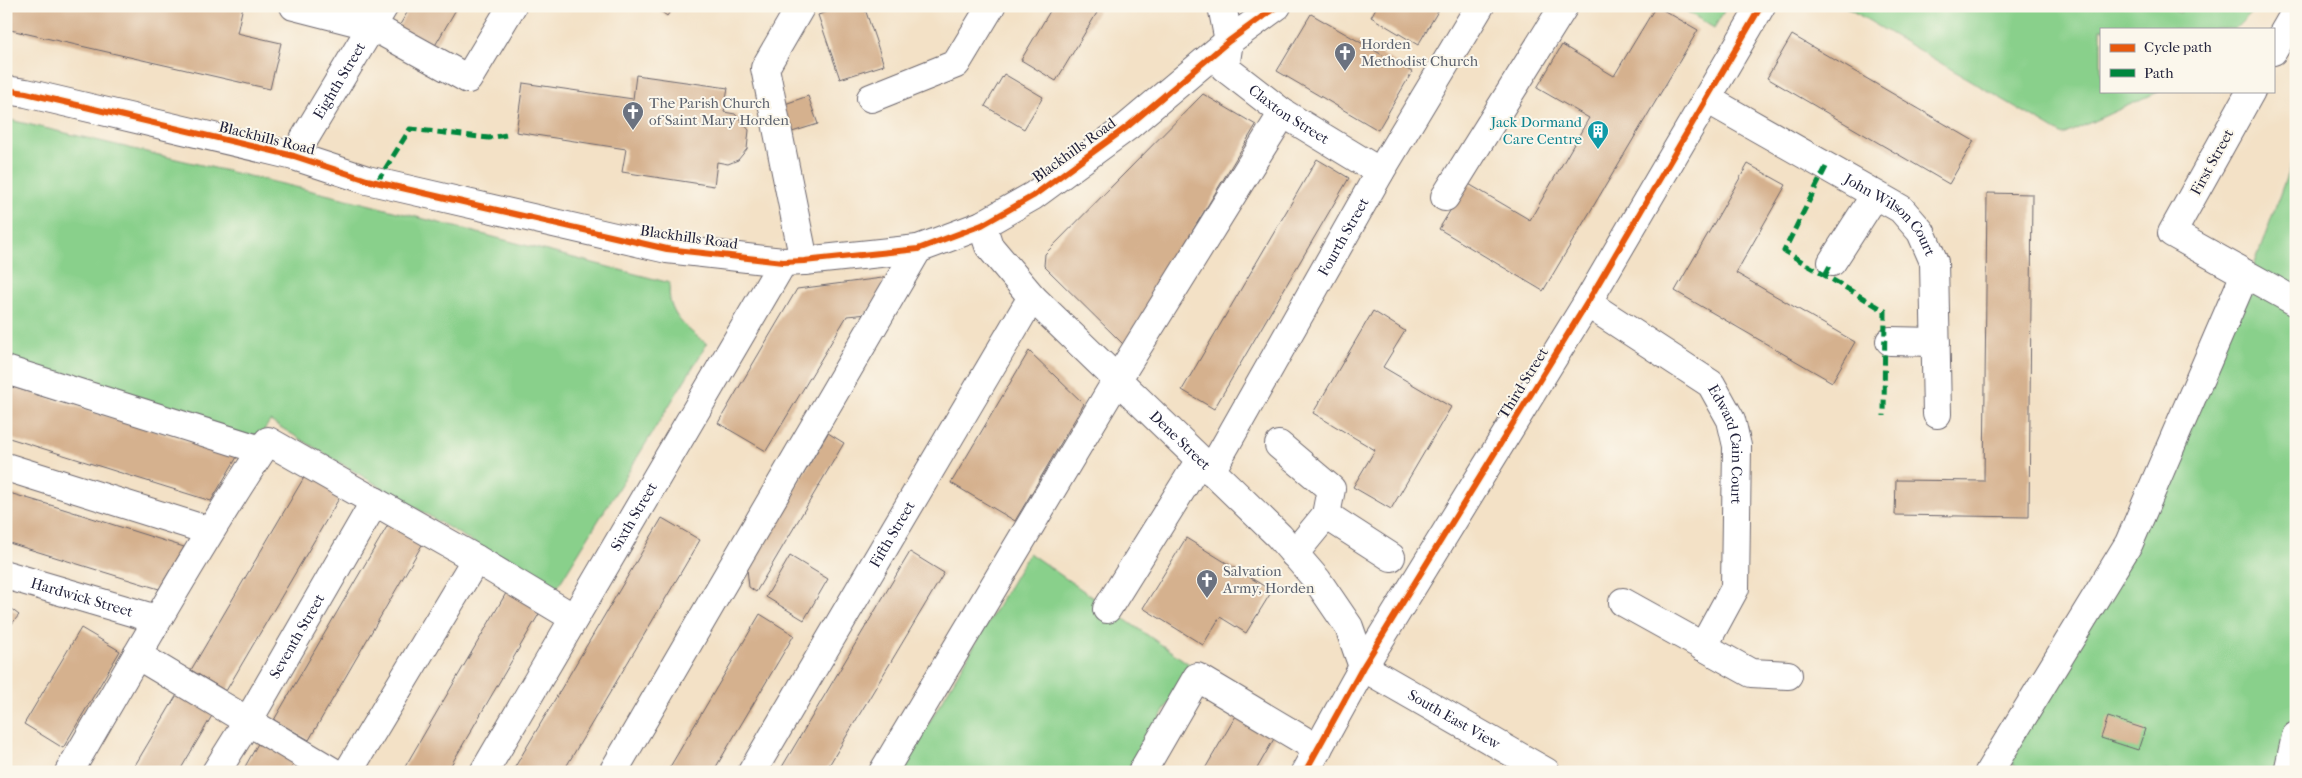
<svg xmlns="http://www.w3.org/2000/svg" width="2302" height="778" viewBox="0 0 2302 778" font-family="'IM FELL French Canon',serif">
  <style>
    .green { fill: #89d08b; stroke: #567963 }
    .building { fill: #d5b18e }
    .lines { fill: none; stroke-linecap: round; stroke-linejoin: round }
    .minor-casing { stroke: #6b656c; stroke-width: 30 }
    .minor { stroke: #fff; stroke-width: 28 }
    .quiet { stroke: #00873e; stroke-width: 5; stroke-dasharray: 10 5; stroke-linecap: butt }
    .cycleway-casing { stroke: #fbf7ec; stroke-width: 9 }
    .cycleway { stroke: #e8590c; stroke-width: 6 }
    .labels { text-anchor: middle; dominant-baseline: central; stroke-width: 4; stroke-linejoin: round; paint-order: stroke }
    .worship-label { font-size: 15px; fill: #5b616d; stroke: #fbf7ec; text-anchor: start }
    .street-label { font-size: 15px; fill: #22223b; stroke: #fbf7ec }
    .culture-label { font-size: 15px; fill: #0d838f; stroke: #fbf7ec; text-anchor: end }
  </style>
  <rect width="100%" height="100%" fill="#fbf7ec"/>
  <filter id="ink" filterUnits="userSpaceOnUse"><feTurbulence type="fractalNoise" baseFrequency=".02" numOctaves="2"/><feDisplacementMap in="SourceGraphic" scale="10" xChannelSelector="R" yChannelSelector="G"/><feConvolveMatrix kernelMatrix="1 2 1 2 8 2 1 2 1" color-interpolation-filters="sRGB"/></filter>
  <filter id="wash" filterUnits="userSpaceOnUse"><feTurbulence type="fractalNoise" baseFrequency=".0096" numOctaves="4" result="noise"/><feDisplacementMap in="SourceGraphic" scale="20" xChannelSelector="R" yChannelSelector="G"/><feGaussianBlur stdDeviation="1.12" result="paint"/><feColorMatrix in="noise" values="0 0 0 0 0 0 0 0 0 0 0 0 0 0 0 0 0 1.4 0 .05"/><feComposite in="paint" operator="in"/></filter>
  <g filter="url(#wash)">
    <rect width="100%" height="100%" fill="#f3e1c6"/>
    <g class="green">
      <path d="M1678,6H1727L1714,28Z"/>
      <path d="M1844,6H2167L2180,13L2184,6H2258L2235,29H2101V91H2160L2063,135Z"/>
      <path d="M6,119L359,202L670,283C665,313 686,328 707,344L555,591L270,421L257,441L6,366Z"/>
      <path d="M2296,150V772H2028L2008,762L2234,321Z"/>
      <path d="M1029,553L1192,666L1126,772H900Z"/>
    </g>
    <g id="blocks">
      <g class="building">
        <path d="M6,6H243L237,33L281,43L270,89L6,29Z"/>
        <path d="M411,6H458L433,49L398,28Z"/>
        <path d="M654,6H674L667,16Z"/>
        <path d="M844,6H864L884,65L840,79L818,15Z"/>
        <path d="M1053,6H1101L1056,81L1021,60Z"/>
        <path d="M1377,6H1441L1418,45L1371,17Z"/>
        <path d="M1656,6L1698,30L1543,291L1439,229L1467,183L1530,220L1589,118L1537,88L1562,45L1614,76Z"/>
        <path d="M1311,14L1412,72L1378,130L1277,71Z"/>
        <path d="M1792,35L1974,141L1949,184L1767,78Z"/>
        <path d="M1004,74L1043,97L1024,129L985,106Z"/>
        <path d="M636,75L728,88L724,112L735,114L749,130L747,149L738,160L728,164L717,162L714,186L622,172L626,149L516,132L523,83L633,99Z"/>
        <path d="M1203,94L1256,125L1124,345L1044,266L1045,254Z"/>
        <path d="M808,96L818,124L792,132L782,105Z"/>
        <path d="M1317,159L1349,178L1214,409L1182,390Z"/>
        <path d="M1748,164L1786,185L1736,273L1855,342L1832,382L1675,291Z"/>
        <path d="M1987,193L2032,194L2029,517L1895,515L1896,480L1984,481Z"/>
        <path d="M890,277L868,314L847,316L766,451L718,423L797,289Z"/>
        <path d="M1373,311L1405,331L1383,367L1451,407L1391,509L1353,487L1375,450L1313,413Z"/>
        <path d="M1029,351L1084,404L1015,521L951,483Z"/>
        <path d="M6,385L145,428L237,457L211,501L6,437Z"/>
        <path d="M828,433L844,443L756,592L749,587L747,569Z"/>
        <path d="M309,469L344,490L226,691L191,670Z"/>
        <path d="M6,492L57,507L184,547L159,589L6,542Z"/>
        <path d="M392,518L426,538L309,740L274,720Z"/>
        <path d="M662,518L700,540L670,591L563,772H512Z"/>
        <path d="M1186,538L1272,591L1246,633L1220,617L1203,645L1143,608Z"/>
        <path d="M910,552L944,573L904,640L825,772H779Z"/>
        <path d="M790,556L828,579L804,620L766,597Z"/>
        <path d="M509,588L543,607L447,772H402Z"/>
        <path d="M6,605L19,615L6,631Z"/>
        <path d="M760,614L794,635L713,772H667Z"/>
        <path d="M81,628L120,651L63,748L24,724Z"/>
        <path d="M178,693L213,714L179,772H131Z"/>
        <path d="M1237,714L1275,737L1255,772H1203Z"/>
        <path d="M2108,717L2145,729L2138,750L2101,738Z"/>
        <path d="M260,740L295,761L289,772H242Z"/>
      </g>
    </g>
  </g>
  <g filter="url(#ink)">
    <use href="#blocks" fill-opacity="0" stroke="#6b656c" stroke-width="1"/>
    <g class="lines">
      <g class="minor-casing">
        <g id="minor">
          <path d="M294,6L372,26L468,79L512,6"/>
          <path d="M801,6L765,68L804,261"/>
          <path id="s1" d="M1222,6L1229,41L1225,68L1283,113L1380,172"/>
          <path d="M2273,51L2296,11"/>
          <path d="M6,90L26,93L294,156L367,180L667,249L783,262L804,261L918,249L982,225L1033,196L1127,127L1229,41L1277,6"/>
          <path d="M2251,91L2172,233L2296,302"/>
          <path d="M871,98L956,64L991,6"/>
          <path id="s2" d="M1707,99L1901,209L1921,232L1934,262L1937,414"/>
          <path id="s3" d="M294,156L384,6"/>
          <path d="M1445,197L1564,6"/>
          <path id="s4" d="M982,225L989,246L1032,297L1279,536L1317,580L1349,627L1363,667"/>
          <path d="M1832,262L1875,195"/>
          <path id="s5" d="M1587,303L1711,384L1731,420L1737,446L1735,588L1703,647"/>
          <path d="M1890,341L1936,342"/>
          <path d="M6,370L261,450"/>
          <path d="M1279,445L1331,489L1326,515"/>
          <path d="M6,467L210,531"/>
          <path id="s6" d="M1211,471L1380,172L1480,6"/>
          <path d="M1294,554L1326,515L1391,557"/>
          <path id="s7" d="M6,575L156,619"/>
          <path d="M1623,602L1751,673L1788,675"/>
          <path d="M1107,609L1200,460"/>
          <path d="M137,655L333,772"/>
          <path id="s8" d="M1363,667L1546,772"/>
          <path d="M69,772C134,661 197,548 268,441L476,559L574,618"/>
          <path id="s9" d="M216,772L248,721L375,501"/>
          <path d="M348,772L476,559"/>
          <path id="s10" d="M484,772L783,262"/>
          <path d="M613,772L918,249"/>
          <path id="s11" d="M752,772L1032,297"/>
          <path d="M883,772L1117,380L1283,113"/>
          <path d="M1142,772L1197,677L1318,749"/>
          <path d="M1305,772L1363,667L1587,303L1761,6"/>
          <path d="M1989,772L2129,543L2245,274"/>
          <path d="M2288,772L2296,736"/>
        </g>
      </g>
      <use href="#minor" class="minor"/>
      <g class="quiet">
        <path d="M1826,167L1784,251L1885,311L1884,416"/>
        <path d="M377,182L410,129L489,138L506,135"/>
        <path d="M1825,275L1832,262"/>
      </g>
      <g class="cycleway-casing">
        <g id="cycleway">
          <path d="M6,90L26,93L294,156L367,180L667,249L783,262L804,261L918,249L982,225L1033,196L1127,127L1229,41L1277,6"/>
          <path d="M1305,772L1363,667L1587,303L1761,6"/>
        </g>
      </g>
      <use href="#cycleway" class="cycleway"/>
    </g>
  </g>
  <defs>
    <g id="church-pin" transform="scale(1.125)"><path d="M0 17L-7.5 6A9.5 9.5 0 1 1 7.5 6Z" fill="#6b7280" stroke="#fbf7ec"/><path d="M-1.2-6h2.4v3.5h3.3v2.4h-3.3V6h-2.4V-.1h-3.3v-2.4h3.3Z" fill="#fff"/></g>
    <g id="building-pin" transform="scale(1.125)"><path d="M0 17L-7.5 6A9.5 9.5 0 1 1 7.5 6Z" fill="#0f9aa8" stroke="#fbf7ec"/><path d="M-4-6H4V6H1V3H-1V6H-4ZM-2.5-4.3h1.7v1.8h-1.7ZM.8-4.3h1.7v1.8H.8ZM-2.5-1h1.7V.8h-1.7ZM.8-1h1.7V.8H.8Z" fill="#fff"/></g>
  </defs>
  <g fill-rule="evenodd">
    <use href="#church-pin" x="1345" y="53"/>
    <use href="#church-pin" x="633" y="112"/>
    <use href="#building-pin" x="1598" y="131"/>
    <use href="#church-pin" x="1207" y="580"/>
  </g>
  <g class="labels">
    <g class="worship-label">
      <text x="1361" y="44">Horden<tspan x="1361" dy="17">Methodist Church</tspan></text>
      <text x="649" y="103">The Parish Church<tspan x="649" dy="17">of Saint Mary Horden</tspan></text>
      <text x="1223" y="571">Salvation<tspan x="1223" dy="17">Army, Horden</tspan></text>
    </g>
    <g class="street-label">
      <text stroke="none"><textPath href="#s3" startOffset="88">Eighth Street</textPath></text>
      <text stroke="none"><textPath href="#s1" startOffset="142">Claxton Street</textPath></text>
      <text transform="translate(267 138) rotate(14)">Blackhills Road</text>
      <text transform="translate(1074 150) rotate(-36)">Blackhills Road</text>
      <text transform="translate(2212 162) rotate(-61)">First Street</text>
      <text stroke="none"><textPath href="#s2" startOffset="219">John Wilson Court</textPath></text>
      <text transform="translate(689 237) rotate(8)">Blackhills Road</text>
      <text stroke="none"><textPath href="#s6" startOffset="269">Fourth Street</textPath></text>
      <text transform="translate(1523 383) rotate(-58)">Third Street</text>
      <text stroke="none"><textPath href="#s4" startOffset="295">Dene Street</textPath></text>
      <text stroke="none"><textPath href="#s5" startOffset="212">Edward Cain Court</textPath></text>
      <text stroke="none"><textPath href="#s10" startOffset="296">Sixth Street</textPath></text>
      <text stroke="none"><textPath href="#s11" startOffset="276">Fifth Street</textPath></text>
      <text stroke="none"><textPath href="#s7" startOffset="79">Hardwick Street</textPath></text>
      <text stroke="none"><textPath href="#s9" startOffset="158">Seventh Street</textPath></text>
      <text stroke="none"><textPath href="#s8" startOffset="105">South East View</textPath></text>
    </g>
    <g class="culture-label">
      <text x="1582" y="122">Jack Dormand<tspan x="1582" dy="17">Care Centre</tspan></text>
    </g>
  </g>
  <rect width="2302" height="778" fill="none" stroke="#fbf7ec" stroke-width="25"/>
  <rect x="2100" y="28" width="175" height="65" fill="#fbf7ec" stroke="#a4a2a5"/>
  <rect x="2110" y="44" width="25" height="8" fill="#e8590c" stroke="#a4a2a5"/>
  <text x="2144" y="52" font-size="15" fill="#22223b">Cycle path</text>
  <rect x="2110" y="69" width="25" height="8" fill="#00873e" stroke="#a4a2a5"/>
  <text x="2144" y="78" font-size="15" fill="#22223b">Path</text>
</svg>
